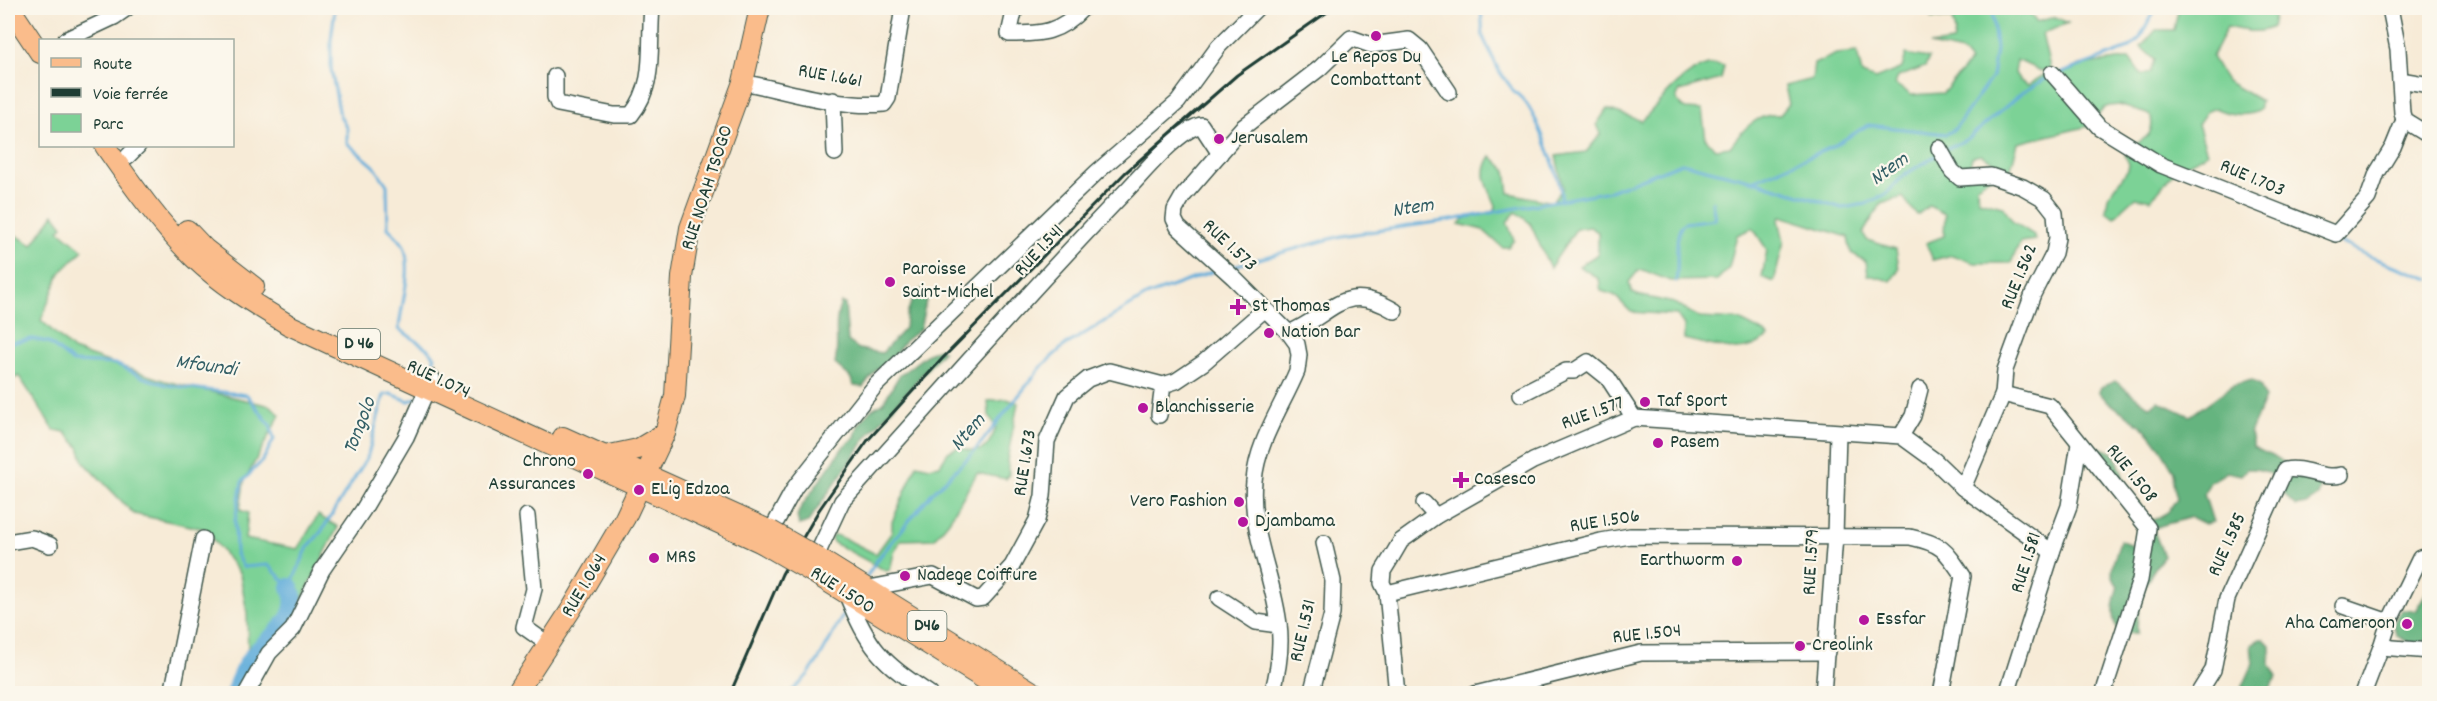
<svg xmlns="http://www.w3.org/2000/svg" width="2437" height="701" viewBox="0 0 2437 701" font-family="Dekko,sans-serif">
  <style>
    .green { fill: #7cd296; stroke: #4e8865; stroke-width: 1.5 }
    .forest { fill: #65b47f; stroke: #42785a; stroke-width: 1.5 }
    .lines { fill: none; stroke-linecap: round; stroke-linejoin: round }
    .stream { stroke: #62adda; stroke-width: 3 }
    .river { stroke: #62adda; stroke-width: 18 }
    .minor-casing { stroke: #3f574c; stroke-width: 18 }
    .major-casing { stroke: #3f574c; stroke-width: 22 }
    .minor { stroke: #fff; stroke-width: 15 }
    .major { stroke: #fabc8b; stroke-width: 20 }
    .rail { stroke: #1f3d34; stroke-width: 3 }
    .major-bridge-casing { stroke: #3f574c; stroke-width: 22; stroke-linecap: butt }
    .major-bridge { stroke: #fabc8b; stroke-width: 20 }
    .poi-dot { fill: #b5179e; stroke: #fbf7ec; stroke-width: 2 }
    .labels { text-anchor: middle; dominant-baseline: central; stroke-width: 4.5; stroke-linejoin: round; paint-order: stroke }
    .shield { fill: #fbf7ec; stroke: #61756b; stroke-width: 1.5 }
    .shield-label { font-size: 18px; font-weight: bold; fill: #1f3d34 }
    .poi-label { font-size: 20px; fill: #1f3d34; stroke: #fbf7ec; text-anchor: start }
    .street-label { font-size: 20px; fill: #1f3d34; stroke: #fbf7ec }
    .water-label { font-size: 21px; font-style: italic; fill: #335f66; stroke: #fbf7ec }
  </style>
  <rect width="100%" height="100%" fill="#fbf7ec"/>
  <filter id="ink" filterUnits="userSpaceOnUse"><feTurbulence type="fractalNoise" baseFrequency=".0167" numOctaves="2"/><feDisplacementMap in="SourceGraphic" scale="12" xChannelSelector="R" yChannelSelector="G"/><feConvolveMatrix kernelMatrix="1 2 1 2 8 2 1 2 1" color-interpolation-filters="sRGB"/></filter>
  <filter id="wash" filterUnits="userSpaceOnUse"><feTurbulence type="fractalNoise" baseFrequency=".008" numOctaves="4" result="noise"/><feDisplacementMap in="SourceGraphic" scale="24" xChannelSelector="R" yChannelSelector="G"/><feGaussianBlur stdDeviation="1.35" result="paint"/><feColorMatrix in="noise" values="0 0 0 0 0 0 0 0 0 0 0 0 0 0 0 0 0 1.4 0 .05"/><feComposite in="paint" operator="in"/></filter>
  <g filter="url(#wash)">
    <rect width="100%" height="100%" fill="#f7ebd7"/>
    <g class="green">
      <path d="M1935,8H2032L2031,14L2036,22L2055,17L2068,23L2042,34L2050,68L2041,71L2017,60L2015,73L2020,81L2028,85L2047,73L2063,74L2079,65L2125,59H2130L2141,75L2150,73L2155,60L2141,47L2156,30H2174L2178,11L2176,8H2276L2272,27C2258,35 2243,30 2227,27L2212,57L2226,81L2261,101L2259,110C2246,118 2227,114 2215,108L2206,112L2198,124L2207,153L2175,171L2151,200L2136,197L2114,217L2106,211L2108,197L2128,169L2129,164L2125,155C2134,138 2156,143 2151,117L2147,114L2119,105L2109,106L2104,108L2089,126L2018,143L2010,171L1981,155L1972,157L1969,170L1991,176L1977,186L1978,200L2003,206L2013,222L2034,235L2035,240L2020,242L2011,263H1974L1952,255L1933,260L1926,243L1944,236L1945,214L1929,206L1917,215L1903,197L1881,204L1863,233L1867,240L1896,249L1899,269L1891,281L1868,275L1866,261L1851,253L1848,237L1781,216L1779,220L1784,241L1774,282L1762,277L1767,250L1753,228L1737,235L1729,268L1717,280L1670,281L1643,270L1638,271L1629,282L1632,292L1637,295L1674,303L1700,318L1739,320L1765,333L1768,337C1743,359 1713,345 1684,339V325L1677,315L1631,312L1614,295L1601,291L1599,279L1579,266L1598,254V232L1590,227L1576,229L1550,268L1530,223L1516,212L1507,222L1514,240L1508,247H1502L1483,230L1459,224L1466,218L1495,211L1496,206C1489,187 1478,175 1491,156L1506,170L1509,193L1552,202L1563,188L1556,156L1586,152L1601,134L1597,124L1607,109L1642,121C1660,102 1695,55 1724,66L1721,79L1680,91L1676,99L1685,109L1702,110L1706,139L1715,149L1730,147C1742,130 1758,112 1780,115L1789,104L1785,86L1812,79L1814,64L1836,54L1857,52L1862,74L1875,79L1902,68L1906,54L1929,58L1925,67L1898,77L1895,84L1911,95L1943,93L1970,62L1962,52L1930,45L1953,42L1955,32L1952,19L1931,18Z"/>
      <path d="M54,214L63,226L59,230L83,250L60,273L41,320L73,350L165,381L271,406L280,415L244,482L240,510L248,513L245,539L298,549L318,515L338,527L287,630L260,658L248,656L247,613L240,574L205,529L134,514L84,462L79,447L65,432L54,430L19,376L8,382V234L9,231L32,245Z"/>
      <path d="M1007,399L1018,403L1007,460L1009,474L1006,479L977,473L949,521L934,539L901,540L894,553L890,570L886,571L834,543L831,539L833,535C841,535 866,550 876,554L892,532V522L917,464L930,467L940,465L948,452L958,447C982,455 987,451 996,428L989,415L988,401Z"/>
    </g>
    <g class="forest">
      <path d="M923,288L926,301L920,329L905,341L890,360L875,371L863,387L854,386L850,377L835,364C840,343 832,324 841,303L845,304L848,341L859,349L882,353L905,328C906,312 911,298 923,288Z"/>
      <path d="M939,349L943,351L867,437L808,522L799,525L797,516L801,507L844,446L855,437L858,426L870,410L883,403L899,376L930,352Z"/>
      <path d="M2252,380L2260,385L2265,398L2250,433L2253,447L2318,479L2321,487L2318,496L2306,504L2296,506C2275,491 2284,468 2247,469L2241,475L2227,472L2210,482L2204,494L2213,522L2205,524L2191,517C2178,522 2165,523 2153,529L2164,556C2144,580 2137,602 2137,633L2120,634C2109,619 2113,602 2118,586C2105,570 2117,558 2120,540L2135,547L2145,530L2096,470L2098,447L2112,452L2118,462L2126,485L2150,519L2154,520L2168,512L2177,498L2173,483L2174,471C2165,457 2157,439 2144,428C2131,416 2109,406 2099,392L2101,387L2115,381L2147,405L2151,407L2158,401L2190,416L2233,385Z"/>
      <path d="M2429,588V634L2423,645L2416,646L2397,636L2393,624L2401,610L2415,611Z"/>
      <path d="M2260,639H2264L2270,645V665L2277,677L2267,693H2240L2253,664L2251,644Z"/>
    </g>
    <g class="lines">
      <g class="stream">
        <path d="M335,8L331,40V69L340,116L347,129V143L374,166L387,185L388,228C393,233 401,240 404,246C413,273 401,302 399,329L428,349L435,357L428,373"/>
        <path d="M1481,8L1483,37L1499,71L1511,87"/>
        <path d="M2059,74L2129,48L2140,38L2155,8"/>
        <path d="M1512,89C1517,94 1522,98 1526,103C1537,118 1564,184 1561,201"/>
        <path d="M1945,150L1969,138L2023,92L2049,77"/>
        <path d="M1755,180L1832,147L1868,125L1946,134L1954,130L1992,77L1996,49L1992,8"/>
        <path d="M2335,240L2373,258L2430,279"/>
        <path d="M1230,267L1341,236L1451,220L1610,191L1682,163L1754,181L1842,208L1866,204L1886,194L1904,175L1937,155"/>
        <path d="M1676,281C1680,264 1672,234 1684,223L1715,219L1712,202"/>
        <path d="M8,343L32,339L48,342L73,362L116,364L142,377L167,385L247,395L270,425L274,439L263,460L242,482L235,521L236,554L243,567L268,565L290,587L308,547L321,532L367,458L384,395L391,394L409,401L416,398"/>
        <path d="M865,579L877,560L932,493L973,453L1043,365L1064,346L1146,296L1217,270"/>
        <path d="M787,694C817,674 829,638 847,608"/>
      </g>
      <path class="river" d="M234,694C238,680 246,662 256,652C274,633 304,617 290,587"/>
    </g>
  </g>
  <g filter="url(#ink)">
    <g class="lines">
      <g class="minor-casing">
        <g id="minor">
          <path d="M1015,8L1009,34C1043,34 1059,33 1083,8"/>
          <path d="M2390,8L2398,49L2402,113L2404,120L2430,136"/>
          <path d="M65,40L114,17L127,8"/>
          <path d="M2052,73L2099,127L2161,165L2336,234L2368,198L2377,173L2393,147L2404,120"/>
          <path d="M555,76V97L558,104L614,115H631C657,83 648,47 652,8"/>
          <path d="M2400,80L2430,85"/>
          <path d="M743,82C787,91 838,108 884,104L888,98L903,8"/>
          <path d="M833,100L835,153"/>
          <path d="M1939,148L1952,171L1960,178L1991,176L2023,187L2044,199L2055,213L2057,238L2054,253L2033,294L2005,370L2003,394L1963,488"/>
          <path d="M128,156L138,146"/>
          <path d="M1289,333C1334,314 1343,280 1395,311"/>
          <path d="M1521,394L1566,371H1574L1588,362L1608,378L1634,418"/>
          <path d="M2003,394L2050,406L2148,528L2140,580L2103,694"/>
          <path d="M1159,415L1163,385"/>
          <path d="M1901,436L1913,416L1920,389"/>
          <path d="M1424,503L1436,516"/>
          <path d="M527,516L534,589L524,627L548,644"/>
          <path d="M771,531L795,487L875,386L1097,172L1178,102L1219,46L1257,8"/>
          <path d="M8,542L32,538L50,545"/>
          <path d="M818,558L820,548L842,501C936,399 1027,293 1124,193C1142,175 1177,131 1201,125L1220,154"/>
          <path d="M869,588L933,576L976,599L983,598L1012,566L1037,520L1043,496L1047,441L1067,396L1088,379L1109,371L1163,385L1176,381L1203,363L1264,310"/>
          <path d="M846,593C869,649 880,661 930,694"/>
          <path d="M1387,593L1601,541L1630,536L1910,537C1942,544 1945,549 1963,576L1941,694"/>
          <path d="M1219,598L1256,622L1279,625"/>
          <path d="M2343,606L2389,622"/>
          <path d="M2381,647L2389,622L2420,558L2430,555"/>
          <path d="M172,694L203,539"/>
          <path d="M246,694L269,653L293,629L322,570L363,510L406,437L432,378"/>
          <path d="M1272,694C1278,672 1282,647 1279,625C1274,578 1249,530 1254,481C1257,442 1282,407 1297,371L1299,355L1297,344L1289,333L1233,277L1178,227L1174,219L1175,210L1183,196L1242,128L1320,68L1351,38L1371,45L1409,40L1420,49L1449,92"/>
          <path d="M1311,694L1332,614L1333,581L1324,543"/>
          <path d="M1397,694L1387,593L1382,583L1383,571L1391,558L1401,541L1436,516L1533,461L1634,418L1901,436L1934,460L1963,488L2052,552"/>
          <path d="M1475,694L1641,653L1827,652"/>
          <path d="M1823,694L1835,536L1838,433"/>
          <path d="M2007,694L2052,552L2069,506L2079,444"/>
          <path d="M2198,694L2213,670L2227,599L2285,470C2305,466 2321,480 2341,475"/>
          <path d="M2363,694L2381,647L2430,651"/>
        </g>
      </g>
      <g class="major-casing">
        <g id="major">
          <path d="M10,8L40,53"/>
          <path d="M105,146C132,185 160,224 194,258C222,285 256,305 289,325L762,543"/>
          <path d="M187,230L205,249L254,287"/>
          <path d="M563,437L771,531"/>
          <path d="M605,456L638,449L665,433"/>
          <path d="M818,558L1036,694"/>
          <path d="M812,572L1008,694"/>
          <path d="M516,694L572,608L625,518L665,433L675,396L682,277L690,228L743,82L760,8"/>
        </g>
      </g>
      <use href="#minor" class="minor"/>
      <use href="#major" class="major"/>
      <path class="rail" d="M730,694L782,574L819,510L868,440L942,359L1125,173L1237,75L1333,8"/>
      <g class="major-bridge-casing">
        <g id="major-bridge">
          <path d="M771,531L818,558"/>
          <path d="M762,543L812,572"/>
        </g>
      </g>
      <use href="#major-bridge" class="major-bridge"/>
    </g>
  </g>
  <g class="poi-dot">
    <circle cx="1376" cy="36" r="6"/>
    <circle cx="1219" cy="139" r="6"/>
    <circle cx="890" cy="282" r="6"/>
    <path d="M1235 298h6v6h6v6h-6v6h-6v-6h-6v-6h6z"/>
    <circle cx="1269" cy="333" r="6"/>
    <circle cx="1645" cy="402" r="6"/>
    <circle cx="1143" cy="408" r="6"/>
    <circle cx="1658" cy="443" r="6"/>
    <circle cx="588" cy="474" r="6"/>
    <path d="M1458 471h6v6h6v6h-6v6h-6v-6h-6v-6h6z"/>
    <circle cx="639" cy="490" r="6"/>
    <circle cx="1239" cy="502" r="6"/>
    <circle cx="1243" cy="522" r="6"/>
    <circle cx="654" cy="558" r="6"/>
    <circle cx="1737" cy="561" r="6"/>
    <circle cx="905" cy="576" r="6"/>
    <circle cx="1864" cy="620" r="6"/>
    <circle cx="2407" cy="624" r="6"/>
    <circle cx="1800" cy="646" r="6"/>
  </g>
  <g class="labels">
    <g class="shield">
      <rect x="338" y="329" width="42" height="30" rx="4.5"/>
      <rect x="907.5" y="611" width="39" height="30" rx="4.5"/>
    </g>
    <g class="shield-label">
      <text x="359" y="344">D 46</text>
      <text x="927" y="626">D46</text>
    </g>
    <g class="poi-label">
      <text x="1376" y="58" text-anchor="middle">Le Repos Du<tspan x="1376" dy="23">Combattant</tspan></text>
      <text x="1231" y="139">Jerusalem</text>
      <text x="902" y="270">Paroisse<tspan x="902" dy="23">Saint-Michel</tspan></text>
      <text x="1252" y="307">St Thomas</text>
      <text x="1281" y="333">Nation Bar</text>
      <text x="1657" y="402">Taf Sport</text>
      <text x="1155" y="408">Blanchisserie</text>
      <text x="1670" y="443">Pasem</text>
      <text x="576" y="462" text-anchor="end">Chrono<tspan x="576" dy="23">Assurances</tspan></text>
      <text x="1474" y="480">Casesco</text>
      <text x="651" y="490">ELig Edzoa</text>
      <text x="1227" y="502" text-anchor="end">Vero Fashion</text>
      <text x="1255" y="522">Djambama</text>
      <text x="666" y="558">MRS</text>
      <text x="1725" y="561" text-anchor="end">Earthworm</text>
      <text x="917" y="576">Nadege Coiffure</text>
      <text x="1876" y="620">Essfar</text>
      <text x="2395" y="624" text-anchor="end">Aha Cameroon</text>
      <text x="1812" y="646">Creolink</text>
    </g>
    <g class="street-label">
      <text transform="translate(830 77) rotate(10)">RUE 1.661</text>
      <text transform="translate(2252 179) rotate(23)">RUE 1.703</text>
      <text transform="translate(708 188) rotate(-72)">RUE NOAH TSOGO</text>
      <text transform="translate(1229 246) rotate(43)">RUE 1.573</text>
      <text transform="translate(1040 251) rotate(-47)">RUE 1.541</text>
      <text transform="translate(2020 277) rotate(-68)">RUE 1.562</text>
      <text transform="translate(438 380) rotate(25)">RUE 1.074</text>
      <text transform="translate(1593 414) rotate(-20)">RUE 1.577</text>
      <text transform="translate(1026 463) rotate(-81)">RUE 1.673</text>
      <text transform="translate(2131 474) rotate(51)">RUE 1.508</text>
      <text transform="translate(1605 522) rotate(-9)">RUE 1.506</text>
      <text transform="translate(2228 545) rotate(-66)">RUE 1.585</text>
      <text transform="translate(1812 562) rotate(-87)">RUE 1.579</text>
      <text transform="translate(2027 563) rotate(-72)">RUE 1.581</text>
      <text transform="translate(585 586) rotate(-59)">RUE 1.064</text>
      <text transform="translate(842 591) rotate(32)">RUE 1.500</text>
      <text transform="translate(1304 631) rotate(-77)">RUE 1.531</text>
      <text transform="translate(1647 635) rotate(-6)">RUE 1.504</text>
    </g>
    <g class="water-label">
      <text transform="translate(1890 170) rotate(-36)">Ntem</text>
      <text transform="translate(1413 209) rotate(-9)">Ntem</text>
      <text transform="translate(206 367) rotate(8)">Mfoundi</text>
      <text transform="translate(361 426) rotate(-69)">Tongolo</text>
      <text transform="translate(969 433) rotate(-49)">Ntem</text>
    </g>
  </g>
  <rect width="2437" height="701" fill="none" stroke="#fbf7ec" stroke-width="30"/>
  <rect x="39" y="39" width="195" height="108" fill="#fbf7ec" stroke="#a3ada2" stroke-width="1.5"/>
  <rect x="51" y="58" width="30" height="9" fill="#fabc8b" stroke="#a3ada2" stroke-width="1.5"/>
  <text x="93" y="69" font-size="18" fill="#1f3d34">Route</text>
  <rect x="51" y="88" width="30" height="9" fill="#1f3d34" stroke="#a3ada2" stroke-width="1.5"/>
  <text x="93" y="99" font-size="18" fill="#1f3d34">Voie ferrée</text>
  <rect x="51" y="114" width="30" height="18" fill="#7cd296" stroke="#a3ada2" stroke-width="1.5"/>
  <text x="93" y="129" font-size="18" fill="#1f3d34">Parc</text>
</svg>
